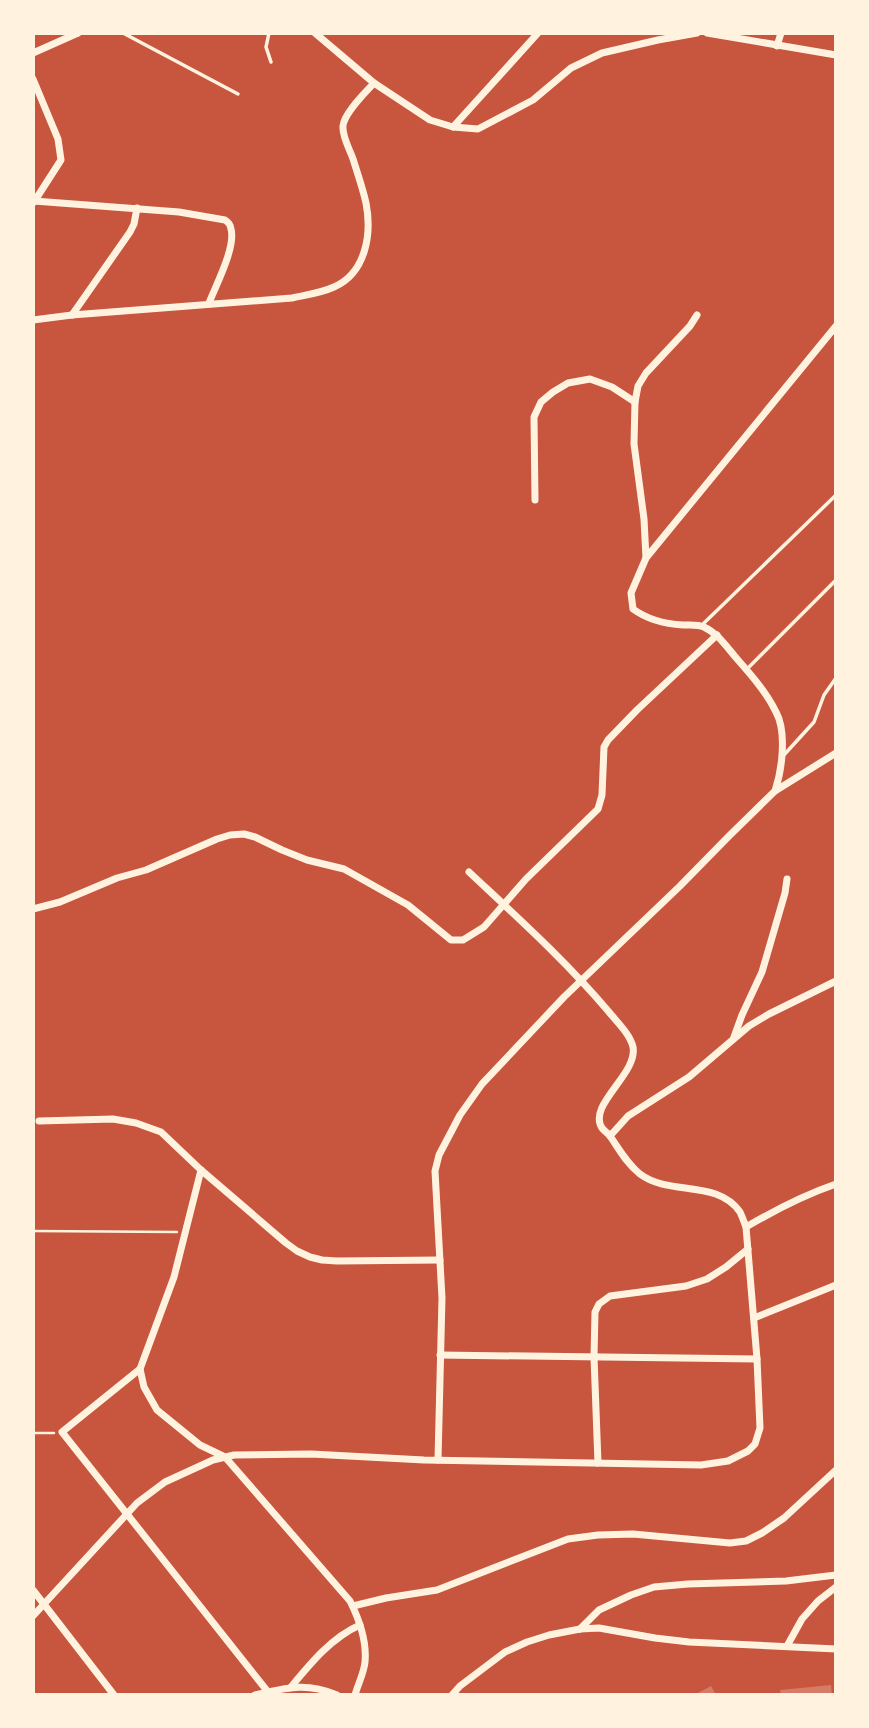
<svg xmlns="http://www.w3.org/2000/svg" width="869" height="1728" viewBox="0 0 869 1728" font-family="Mulish,sans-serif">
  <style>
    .building { fill: #d67c66 }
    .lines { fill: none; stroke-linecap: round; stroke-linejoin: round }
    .path { stroke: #fff3e0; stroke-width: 2.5 }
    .service { stroke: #fff3e0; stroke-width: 3.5 }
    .minor { stroke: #fff3e0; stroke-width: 7 }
  </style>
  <rect width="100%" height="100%" fill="#c8553d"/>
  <g class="building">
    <path d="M831,1685L832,1695H781L780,1690Z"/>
    <path d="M711,1686L716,1695H694Z"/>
  </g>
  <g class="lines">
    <g class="path">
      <path d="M33,1231L177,1232"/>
      <path d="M33,1433H54"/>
    </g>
    <g class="service">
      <path d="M123,33L238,94"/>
      <path d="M269,33L266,47L271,62"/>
      <path d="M702,625L836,495"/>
      <path d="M748,668L836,580"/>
      <path d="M783,756L814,722L824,695L836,678"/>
    </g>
    <g class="minor">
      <path d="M315,33L374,83L430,120L453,127L478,129L533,100L571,68L602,53L658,40L697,33"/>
      <path d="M707,33L836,55"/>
      <path d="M777,46L781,33"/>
      <path d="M33,53L78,33"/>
      <path d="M33,79L58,139L61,160L34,202"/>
      <path d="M453,127L538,33"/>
      <path d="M34,201L179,212L225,220C229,223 230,224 231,229C236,247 216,285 209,303"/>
      <path d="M72,315L130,232L134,224L137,208"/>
      <path d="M697,315L690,326L646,373L638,386L635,402L634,444L644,519L646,558L631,593L633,609C648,620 665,624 683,625C690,625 698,624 704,627C719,634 728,649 738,660C752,676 767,693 776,712C787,732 782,770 775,791"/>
      <path d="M33,320L72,315L292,298C306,295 321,293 334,287C366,273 372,234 366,203C363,189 358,175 354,162C351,151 342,138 343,126C344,113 366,92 374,83"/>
      <path d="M535,500L534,417L541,402L553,392L568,383L590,379L612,387L635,402"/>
      <path d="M646,558L836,326"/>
      <path d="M469,872C517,917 566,961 609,1012C617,1022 630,1034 633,1047C638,1074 587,1105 602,1128C604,1131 608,1133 610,1136"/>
      <path d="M33,909L60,902L117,878L146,870L217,839L230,835L244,834L255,837L282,850L307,860L344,869L408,905L451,940H463L484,927L526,879L598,809L602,795L604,747L608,740L637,710L717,635"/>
      <path d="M734,1037L742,1015L762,972L785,893L787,879"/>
      <path d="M39,1121L113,1119L136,1123L161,1132L201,1170L286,1243L297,1251L310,1257L322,1260L337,1261L440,1260"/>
      <path d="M201,1170L174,1277L140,1369L144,1387L157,1410L200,1445L225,1457L350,1601C359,1619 367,1641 365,1662C364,1673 358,1684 355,1695"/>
      <path d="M746,1227C744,1222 742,1216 740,1212C717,1179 669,1196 640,1174C627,1164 619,1149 610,1136L628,1116L689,1077L749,1026L769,1014L836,981"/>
      <path d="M754,1318L836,1285"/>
      <path d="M440,1355L757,1359"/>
      <path d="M140,1369L62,1432L268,1692"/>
      <path d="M438,1460L442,1298L435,1171L439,1155L460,1115L482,1084L564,997L680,886L729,836L775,791L836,753"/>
      <path d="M598,1463L594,1357L595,1312L599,1304L610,1296L686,1286L707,1279L726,1267L748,1249"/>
      <path d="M33,1590L114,1695"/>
      <path d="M353,1606L386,1598L437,1590L568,1539L598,1535L633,1534L730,1543L746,1541L762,1533L784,1518L836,1470"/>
      <path d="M33,1616L137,1503L165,1482L213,1460L234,1455L311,1454L424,1460L701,1465L728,1461L748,1451L755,1444L760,1428L757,1359L746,1227C775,1210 804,1195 836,1184"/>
      <path d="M580,1629L599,1610L631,1595L654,1587L688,1584L786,1581L836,1575"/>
      <path d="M787,1646L802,1619L818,1601L836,1587"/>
      <path d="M291,1687C310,1664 332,1637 360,1625"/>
      <path d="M255,1695C287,1688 305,1682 337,1695"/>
      <path d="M452,1695L460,1686L505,1652L527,1642L549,1635L580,1629L599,1628L655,1638L689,1642L836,1649"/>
    </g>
  </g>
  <rect width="869" height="1728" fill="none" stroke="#fff3e0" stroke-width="70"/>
</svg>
